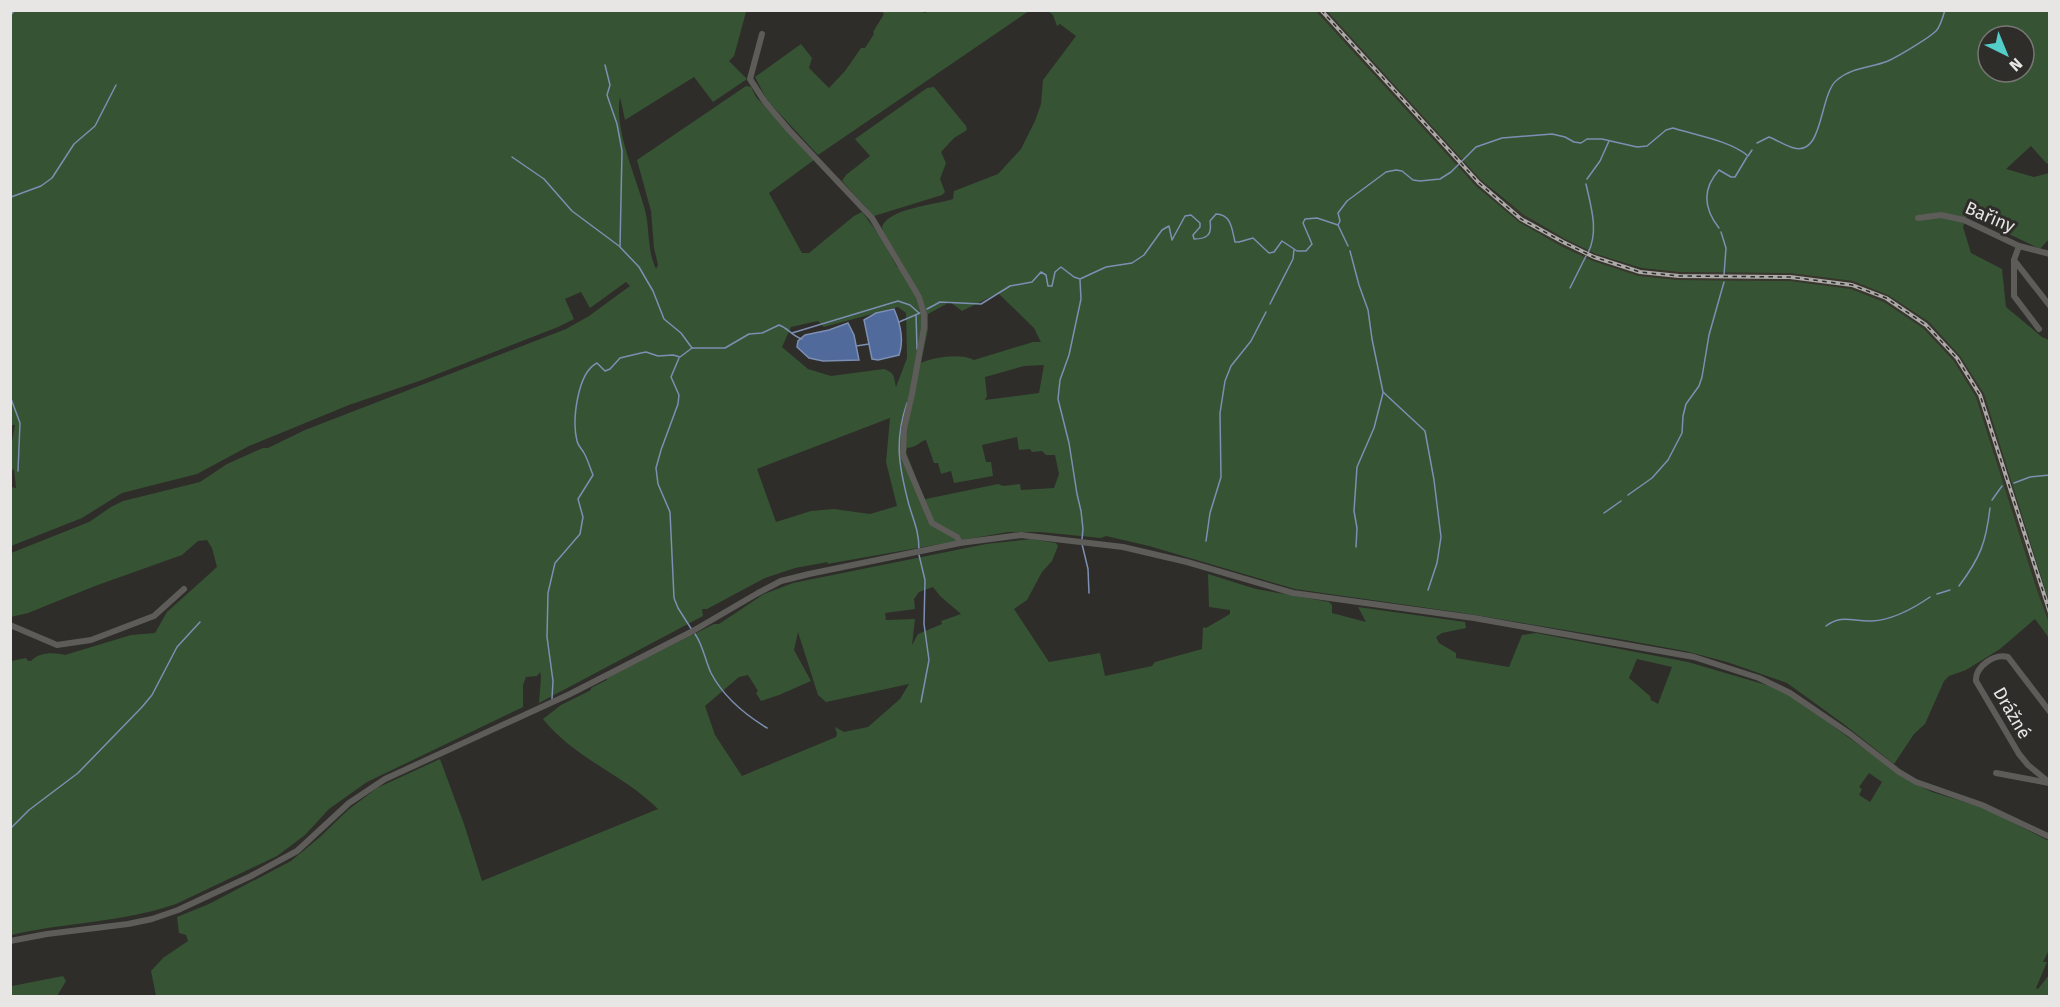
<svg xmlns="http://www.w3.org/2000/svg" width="2060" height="1007" viewBox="0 0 2060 1007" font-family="'Fira Sans',sans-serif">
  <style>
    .built { fill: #3a362e }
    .green { fill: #365334; fill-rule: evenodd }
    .water { fill: #506a9c; stroke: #7d8fb2; stroke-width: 1.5 }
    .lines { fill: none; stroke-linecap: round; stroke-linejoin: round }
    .stream { stroke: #7d8fb2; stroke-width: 1.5 }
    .street { stroke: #5d5c59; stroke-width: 6 }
    .rail-casing { stroke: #abaaa8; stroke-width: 4 }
    .rail { stroke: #2e2d2a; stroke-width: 1.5; stroke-dasharray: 4.5; stroke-linecap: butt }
    .labels { text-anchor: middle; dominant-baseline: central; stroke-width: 6; stroke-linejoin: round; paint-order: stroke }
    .street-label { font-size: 18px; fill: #e7e6e5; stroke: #2e2d2a }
  </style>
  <rect width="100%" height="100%" fill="#2e2d2a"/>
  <path class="built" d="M1316,11H1327L1495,193L1536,223L1565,239L1596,254L1641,269L1679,272L1790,273L1853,281L1888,295L1929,322L1960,356L1984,394L2049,602V623L2037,590L1976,397L1954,361L1923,328L1884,302L1851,289L1790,281L1679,280L1639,276L1593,261L1561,246L1519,222L1476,186Z"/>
  <g class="green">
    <path d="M740,10L746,12L734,56L729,61L747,79L713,102L694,77L625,120L620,97C614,131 636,176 645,210C650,230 647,250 656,269L658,265L654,248L651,211L637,160L746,86L751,87L756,97L814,160L769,193L802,253H809L854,216L862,212L880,236L897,267L904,266L883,232L882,227C889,208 935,205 953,199L954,191L998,174L1021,149L1035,121L1041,104L1043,80L1076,36L1060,24L1057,26L1053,15L1048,11H1316L1476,186L1519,222L1561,246L1593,261L1639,276L1679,280L1790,281L1851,289L1884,302L1923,328L1954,361L1976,397L2037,590L2049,623V638L2035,619L2000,649L1966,670L1949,676L1944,681L1925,724L1914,734L1894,764L1845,725L1787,683L1727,662L1685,651L1619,639L1463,613L1295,589L1149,546L1106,536L1101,538L1040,532H1008L827,564L828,562L795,568L765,578L707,609H702L703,616L539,703L541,677L540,672L537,676L526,677L523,685V707L367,782L329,809L305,835L277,856L176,904C121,923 66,922 11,935V661L26,658L28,661H31C39,652 54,652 65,655L131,635L155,633L167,612L217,567L212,548L207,540L198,541L182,555L95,586L28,613L11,617V553L89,522L111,507L123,501L200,482L227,464L263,448H268L305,430L566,329L589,316L630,286L626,282L590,308L581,292L565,299L574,319L558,327L422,380L349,405L249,446L197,474L122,493L82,518L11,546V487L16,488L14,469L10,472L11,446L15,425H10V11ZM998,293L1034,328L1041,342H1033L974,360C960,353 934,357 921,363L928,329V314L950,302L962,311ZM898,307L906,313L907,358L896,387C894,377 895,373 884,369L831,376L808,369L782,347L791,327L818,321L824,327ZM1044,365L1039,393L985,400L987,396L985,377L1024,366ZM890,418L886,462L897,506L870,514L834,509L811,511L776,522L757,469ZM1017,437L1019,450L1030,449L1032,452L1042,451L1046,455H1055L1059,474L1054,488L1021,490L1020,484L1003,486L998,484L926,499L925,501L906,452L907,448C918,447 920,441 926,440L934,463H938L941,474L951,471L954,483L993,476L991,462H986L982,445Z"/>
    <path d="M921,10V12L926,13L927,10L1029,11L818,155L767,100L755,77L801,44L812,58L809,68L829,88L845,71L861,48H865L874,34L873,32L884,14L881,11Z"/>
    <path d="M1327,11H2049V162L2047,164L2031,146L2006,169L2034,177L2049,173V239L2040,249L1967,214L1963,227L1971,253L2002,269L2006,307L2042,337L2049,340V602L1984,394L1960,356L1929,322L1888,295L1853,281L1790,273L1679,272L1641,268L1596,254L1565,239L1524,215L1481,180ZM1988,36H2024V72H1988Z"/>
    <path d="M934,87L966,126L967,130L954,138L941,152L946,163L940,179L945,192L942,195L874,216L842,181L846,175L870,156L855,139L927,88Z"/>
    <path d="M1031,539L1056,543L1058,546L1052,561L1042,572L1027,600L1014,609L1049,662L1100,653L1105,676L1152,666L1155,662L1202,649L1203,627L1206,628L1230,614V610L1209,607L1208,574L1256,589L1329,602L1332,605V613L1366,622L1358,607L1465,622L1466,628L1442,633L1436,637L1439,643L1456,653V658L1509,667L1522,635L1536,633L1688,662L1783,690L1909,781L1932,792L1984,808L2049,841V950L2043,962H2047L2036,988L2038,989L2049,975V996H156L151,971L163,958L188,941L186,935L179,933L177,917L209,904L291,861L320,837L348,810L377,788L440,759L464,824L482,881L658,809C624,775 574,758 543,719L561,705L591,690V688L607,680V678L714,624H719L764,594L793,583L986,544ZM933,587L940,596L961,614L941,621L942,624L918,634L912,645L915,619L886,620L885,613L915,609L914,599L919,592ZM798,632L818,695L826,702L909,684L900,699L868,727L844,732L835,727L837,734L836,737L742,776L715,735L705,706L739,677L748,675L758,691L756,693L761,701L779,695L811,681L794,650ZM1637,659L1672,667L1658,704L1651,700L1650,696L1629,678ZM1869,773L1882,782L1870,802L1859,795L1862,789L1859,787Z"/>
    <path d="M63,976L66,981L57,996H12V986Z"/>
  </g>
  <g class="water">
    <path d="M894,309C900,323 904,341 899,355L878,360L872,359L864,320L876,313Z"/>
    <path d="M848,323L854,335L859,360L823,361L809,358L797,347L798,341L805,335L829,330Z"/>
  </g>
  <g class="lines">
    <g class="stream">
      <path d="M10,16L15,10"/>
      <path d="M605,65L610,85L607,95L617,124L622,151L620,247L639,267L653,291L664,319L681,333L692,348"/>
      <path d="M1757,143L1769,137C1777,140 1786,146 1794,148C1824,156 1819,94 1837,80C1852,67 1871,68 1888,61C1897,57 1929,38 1936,31C1940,27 1943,17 1945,10"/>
      <path d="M512,157L544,179L572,211L619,246"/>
      <path d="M1587,179L1600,161L1609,141"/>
      <path d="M1586,184C1591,207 1599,231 1588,253"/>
      <path d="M11,197L41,186L52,178L74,144L95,126L116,85"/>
      <path d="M1338,225L1348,246"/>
      <path d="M1719,228C1704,209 1702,189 1719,170L1731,177H1735L1747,157"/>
      <path d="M1721,232L1726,248L1724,275"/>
      <path d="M1350,251L1359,285L1368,310L1372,339L1383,392L1425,431L1434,480L1441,537L1437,563L1428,590"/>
      <path d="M1080,280L1081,299L1069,355L1060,380L1058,399L1069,443L1077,494L1081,511L1083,529L1082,539"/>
      <path d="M1570,288L1586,256"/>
      <path d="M1270,304L1293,259L1294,250"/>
      <path d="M927,309L940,302L981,304L1010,286L1032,282L1041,272L1046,275L1048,286H1052L1055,272L1061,267L1074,277L1080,279L1106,267L1132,263L1144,255L1162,230L1169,226L1172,240L1185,216L1191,215L1200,223V227L1193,235L1194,239C1208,239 1212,234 1210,221L1216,214C1231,214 1232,229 1235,242H1239L1253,238L1269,253L1274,252L1282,241L1297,251H1306L1312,244L1303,223L1305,219L1317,218L1338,225L1340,221L1338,213L1347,201L1386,172L1396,170L1402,171L1413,180L1420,181L1440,179L1451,172L1476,147L1502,138L1552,134L1565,137L1574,142L1581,143L1587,139H1602L1637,147L1647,146L1666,130L1673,128C1695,135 1731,141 1748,156L1752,150"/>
      <path d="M916,315L917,349"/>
      <path d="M899,322L920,313"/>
      <path d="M792,333L898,301L910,305L919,313"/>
      <path d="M856,346L869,344"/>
      <path d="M679,358L671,377L679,395L678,404L661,450L656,468L658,484L670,512L674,598L678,608L692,630"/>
      <path d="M10,396L20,423L18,471"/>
      <path d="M907,403C894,441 899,467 909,505C914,522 919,531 919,550"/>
      <path d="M2014,483L2030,477L2050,475"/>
      <path d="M1628,495L1652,478L1668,460L1682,433L1683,416L1686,404L1699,386L1702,377L1709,335L1724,282"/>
      <path d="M1992,500L2002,486"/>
      <path d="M1604,513L1621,501"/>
      <path d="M1206,541L1210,513L1221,477L1220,413L1225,381L1231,366L1251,341L1266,312"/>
      <path d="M1082,544L1088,569L1089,593"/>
      <path d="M1356,547L1357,528L1354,511L1357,467L1374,428L1383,393"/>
      <path d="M919,555L925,580L924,624L929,660L921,702"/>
      <path d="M1959,586C1980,558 1986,543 1990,508"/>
      <path d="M1937,594L1950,590"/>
      <path d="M1826,626C1842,614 1853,622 1872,621C1892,620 1914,608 1930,597"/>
      <path d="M695,634C703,645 705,660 711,673C723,696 744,714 767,728"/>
      <path d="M552,699L553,681L547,637L548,593L555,563L580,534L583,517L578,499L593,475C590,468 588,460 584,453C582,449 578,446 577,441C572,421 577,373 597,363L605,371L610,369L620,358L641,353L646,352L658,356L673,355L680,357L692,348H725L749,334L762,333L779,325C788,328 792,336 802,339"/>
      <path d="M10,829L29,810L78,773L142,707L152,695L177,647L200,622"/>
    </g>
    <g class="street">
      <path d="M762,34L750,79L765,102L789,130L872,218L919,297L924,314V328L912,394L904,429L903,455L932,523L957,537L960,543"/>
      <path d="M1918,218L1941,215L1964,220L2019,246L2050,254"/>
      <path d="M2019,246L2014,260L2050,306"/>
      <path d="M2014,260V296L2039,329"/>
      <path d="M10,625L57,645L91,640L154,616L184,589"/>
      <path d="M2050,712L2008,657C1994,653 1975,667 1976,681L2019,754L2028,765L2050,783"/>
      <path d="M1996,773L2049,783"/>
      <path d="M10,941L47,934L128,924L152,919L178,910L251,876L297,851L349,803L385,779L570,694L691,632L758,593L781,581L809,574L960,543L1021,535L1123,547L1187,562L1293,593L1474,618L1694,657L1759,678L1790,693L1850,734L1899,772L1916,782L1982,805L2050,837"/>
    </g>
    <g class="rail-casing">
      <path id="rail" d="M1321,10L1479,183L1521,219L1563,242L1594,257L1640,272L1679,276L1790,277L1852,285L1886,298L1926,325L1957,358L1980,395L2050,613"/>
    </g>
    <use href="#rail" class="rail"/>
  </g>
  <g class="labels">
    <g class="street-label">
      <text transform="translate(1990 217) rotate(23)">Bařiny</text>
      <text transform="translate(2012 713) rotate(60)">Drážné</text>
    </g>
  </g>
  <rect width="2060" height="1007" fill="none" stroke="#e7e6e5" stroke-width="24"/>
  <g transform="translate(2006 54) rotate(137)"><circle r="28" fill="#2e2d2a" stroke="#787775" stroke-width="1.5"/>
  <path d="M0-4.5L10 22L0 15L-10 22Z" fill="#54cdc8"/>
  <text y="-9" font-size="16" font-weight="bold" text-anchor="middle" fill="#e7e6e5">N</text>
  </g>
</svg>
